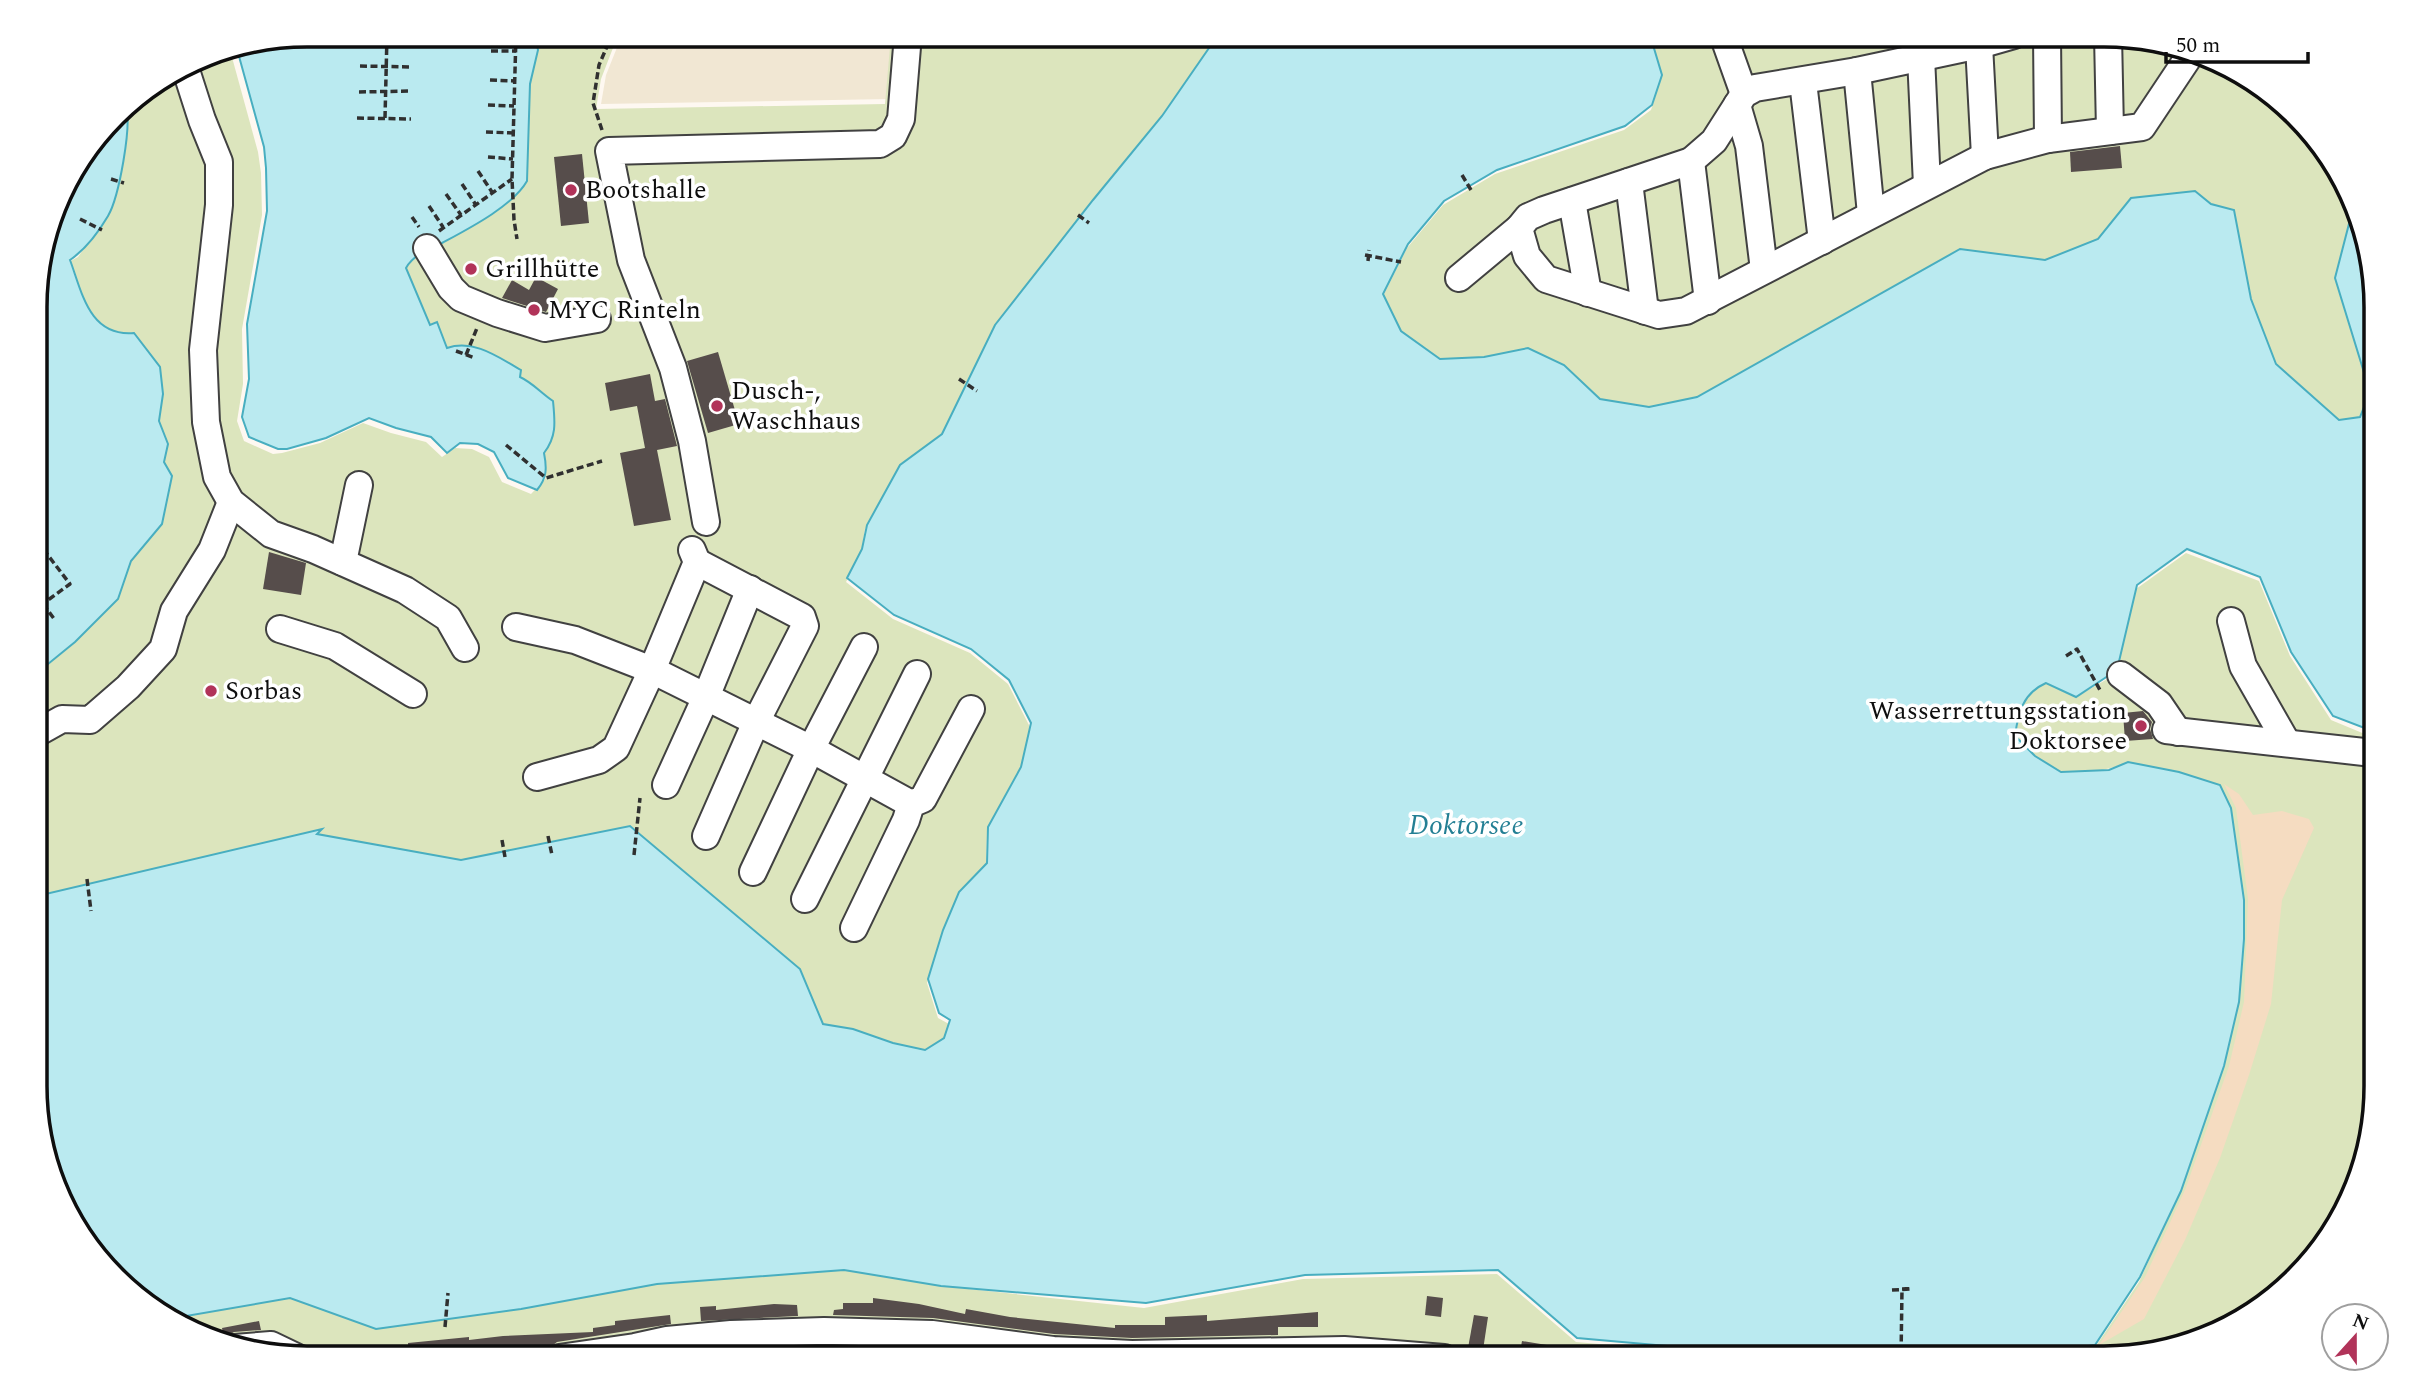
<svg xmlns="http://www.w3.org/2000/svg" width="2411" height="1393" viewBox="0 0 2411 1393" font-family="Spectral,serif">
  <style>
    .farmland { fill: #f1e7d3 }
    .green { fill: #dce5bd }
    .sand { fill: #f5dcc1 }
    .water { fill: #baeaf0; stroke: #48aec0; stroke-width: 2 }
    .building { fill: #564d4b }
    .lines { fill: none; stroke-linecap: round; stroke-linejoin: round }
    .minor-casing { stroke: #414141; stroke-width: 30 }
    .path { stroke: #303030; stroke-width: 3.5; stroke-dasharray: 7 3.5; stroke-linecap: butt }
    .minor { stroke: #fff; stroke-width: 26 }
    .poi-dot { fill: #b13359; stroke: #fff; stroke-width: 2.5 }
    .labels { text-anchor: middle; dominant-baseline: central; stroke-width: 7; stroke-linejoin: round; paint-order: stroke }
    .poi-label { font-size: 26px; fill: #0e0e0e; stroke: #fff; text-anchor: start }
    .water-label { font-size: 28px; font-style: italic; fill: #237f94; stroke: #fff }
    .rim { fill: none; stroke: #0e0e0e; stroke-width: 3.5 }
  </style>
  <rect width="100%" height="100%" fill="#fef8f1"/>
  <path class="farmland" d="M622,35H896L890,99L601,104L606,75Z"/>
  <g class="green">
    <path d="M529,35H618L601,79L596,109L885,104L891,35H1219L941,438L899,469L865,529L861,553L846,582L893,619L970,653L1008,684L1030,727L1020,771L987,831L986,867L957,896L942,934L927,983L938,1018L949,1024L943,1042L924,1054L821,1028L459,863L37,901V673L70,647L95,622L115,339L81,311L65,264L78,257L105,218L121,111L127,103L203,56L230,50L258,152L261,173L262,215L242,329L243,384L237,421L244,441L273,454L282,453L320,443L363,423L391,433L426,442L442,457L455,448L472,449L489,457L502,482L531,494L546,478L442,352L420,316L406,268L414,258L463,231L513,198Z"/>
    <path d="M1648,35H2104L2175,44L2240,72L2330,156L2363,227L2375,389L2366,423L2338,429L2096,243L1696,401L1647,411L1439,363L1400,335L1382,298L1407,248L1443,205L1495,174L1624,130L1651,110L1661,79Z"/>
    <path d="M2186,553L2259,581L2290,656L2331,720L2372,737L2375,736V1103L2339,1222L2296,1279L2240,1321L2121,1357H2031L2094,1349L2139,1282L2179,1195L2223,1070L2238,1007L2128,762C2109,770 2084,775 2063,772C2047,769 2026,748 2015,736C2019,713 2023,693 2046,683L2076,697L2116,674L2136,589Z"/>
    <path d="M844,1270L941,1286L1144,1308L1303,1279L1497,1274L1576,1342L1762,1358H307L236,1349L169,1319L290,1298L376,1329L521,1309L657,1284Z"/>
  </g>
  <path class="sand" d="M2224,784L2239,794L2253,815L2282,811L2309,819L2314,828L2282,900L2271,1004L2249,1075L2220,1158L2185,1240L2144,1319L2099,1345L2145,1277L2185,1190L2229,1066L2244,1002L2248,899L2236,808Z"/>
  <g class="water">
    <path d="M307,35H535L538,50L530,84L527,181C513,206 468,229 442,243C429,249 413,255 406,268L430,325L437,322L447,348C474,339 498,357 521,370L520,377C533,383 541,393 553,401C555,422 557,436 544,453C547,468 547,478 537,490L508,478L494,452L478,444L460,443L447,453L431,437L396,428L369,418L326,438L287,449H278L249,437L242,417L249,379L247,324L267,211L266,168L264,147L237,49Z"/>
    <path d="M1218,35H1650L1662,75L1652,105L1625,126L1497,170L1444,201L1408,244L1383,294L1401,331L1440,359L1484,357L1528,348L1564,365L1600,399L1649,407L1697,397L1960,249L2045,260L2098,239L2131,198L2195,191L2211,204L2234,210L2251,299L2276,364L2339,420L2360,417L2370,392L2335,278L2350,220L2362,222L2375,289V732L2333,716L2291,652L2260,577L2187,549L2137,585L2117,670L2076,697L2046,683C2023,693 2018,713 2015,736L2035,756L2061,772L2109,770L2128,762L2179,772L2220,785L2231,808L2244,900V939L2239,1002L2224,1066L2181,1191L2140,1277L2095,1345L2016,1357L1803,1358L1577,1338L1498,1270L1305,1275L1146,1303L941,1286L844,1270L657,1284L521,1309L376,1329L290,1298L169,1319L81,1237L37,1121V896L322,829L317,834L461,860L630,826L800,969L823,1024L853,1029L893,1043L925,1050L944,1038L950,1020L939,1013L928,979L943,930L959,892L987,863L988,827L1021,767L1031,723L1009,680L971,649L894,615L847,578L862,549L867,525L900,465L942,434L995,325L1093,200L1162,116Z"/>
    <path d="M126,105C132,126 119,197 108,216C98,233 86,249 70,260C82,292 89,337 134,333L160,367L163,394L159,421L168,444L164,462L172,476L162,524L131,561L118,599L75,642L37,673V272L63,186Z"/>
  </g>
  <g class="building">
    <path d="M2120,146L2122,168L2071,172L2070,152Z"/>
    <path d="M582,154L589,223L561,226L554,157Z"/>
    <path d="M536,277L558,289L546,312L502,298L512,280L529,290Z"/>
    <path d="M718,352L739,424L708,433L687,361Z"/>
    <path d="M650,374L655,401L665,399L677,446L657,450L671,520L634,526L620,453L645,448L637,406L610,411L605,383Z"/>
    <path d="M269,552L306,563L301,595L263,589Z"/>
    <path d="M2143,711L2152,722L2150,729L2153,739L2125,741L2123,713Z"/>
    <path d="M1427,1296L1443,1298L1441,1317L1425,1315Z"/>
    <path d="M873,1298L919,1304L965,1314L966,1309L1010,1317L1115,1328V1325H1165V1317L1207,1315V1321L1318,1312V1327H1278V1335L1132,1338L1054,1334L933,1318L833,1315L834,1310L843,1309V1303H873Z"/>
    <path d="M774,1304L797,1305L798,1316L701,1321L700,1307L716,1306V1310Z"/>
    <path d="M670,1315L671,1324L557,1342L545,1351L467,1358H409L408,1343L469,1337V1340L503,1336L593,1332V1328L615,1325V1321Z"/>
    <path d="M1474,1315L1488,1317L1483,1350L1468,1348Z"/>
    <path d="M259,1321L261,1330L234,1332L224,1338L222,1328Z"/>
    <path d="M1522,1341L1571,1349V1358H1519Z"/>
    <path d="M828,1347L854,1348L853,1358H836L837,1349Z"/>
    <path d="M789,1348V1358H753V1349Z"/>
    <path d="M919,1349L931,1350L992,1358H941L942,1356L919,1353Z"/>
  </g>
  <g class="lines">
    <g class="minor-casing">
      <g id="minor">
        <path d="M1723,35L1744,94"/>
        <path d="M2014,35L1979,45L1857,71L1755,88L1744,94L1714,141L1691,161L1544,210L1528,217L1519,228L1527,256L1546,279L1659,315L1686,311L1985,156L2048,139L2142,127L2192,52"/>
        <path d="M2047,35L2048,139"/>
        <path d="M2108,35L2110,131"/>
        <path d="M1979,45L1985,156"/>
        <path d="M1921,57L1927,185"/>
        <path d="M185,67L202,120L219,162V205L203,350L206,422L217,477L231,502L271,534L313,549L405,590L448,618L465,648"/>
        <path d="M1857,71L1871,214"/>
        <path d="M1803,82L1822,241"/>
        <path d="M1737,105L1749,146L1764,270"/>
        <path d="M1691,161L1708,301"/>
        <path d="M1629,182L1645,311"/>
        <path d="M1572,201L1588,293"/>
        <path d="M427,248L451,288L461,298L497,313L545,328L597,319"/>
        <path d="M1459,278L1519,228"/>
        <path d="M706,522L692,441L673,368L631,260L609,151L880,144L893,136L901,119L908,35"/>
        <path d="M343,562L359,485"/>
        <path d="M697,562L802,617L805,626L756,722L706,836"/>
        <path d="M2231,621L2243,666L2287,743"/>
        <path d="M516,627L575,640L652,670L811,749L911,804"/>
        <path d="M280,629L335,646L413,694"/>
        <path d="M2121,675L2159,704L2178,732"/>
        <path d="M2166,730L2364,752L2375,751"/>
        <path d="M37,733L62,719L90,720L128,687L163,649L174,611L212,550L231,502"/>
        <path d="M537,777L599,760L616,748L652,670L697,562L692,550"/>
        <path d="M666,785L706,697L750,589"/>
        <path d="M753,872L811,749L864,647"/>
        <path d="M805,899L917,674"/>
        <path d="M854,928L906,820L911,804L923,799L971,709"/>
        <path d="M235,1348L271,1345L296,1357"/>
        <path d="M559,1358L635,1347L667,1340L731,1334L824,1331L932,1334L1053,1350L1132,1354L1344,1350L1444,1358"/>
      </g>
    </g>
    <g class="path">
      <path d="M516,35L512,179L514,220L517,239"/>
      <path d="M386,41H412"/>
      <path d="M491,51H516"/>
      <path d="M360,66L412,67"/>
      <path d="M490,80L515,81"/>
      <path d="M359,92L411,91"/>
      <path d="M488,105L514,106"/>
      <path d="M357,118L411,119"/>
      <path d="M385,118L387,35"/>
      <path d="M602,130L593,103L599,65L612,35"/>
      <path d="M486,132L514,133"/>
      <path d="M488,157L513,159"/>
      <path d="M478,171L492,192"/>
      <path d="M1462,175L1471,190"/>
      <path d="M111,179L124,183"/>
      <path d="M462,184L476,205"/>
      <path d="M446,194L461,215"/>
      <path d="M429,206L443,227"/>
      <path d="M1078,215L1089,223"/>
      <path d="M412,217L419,227"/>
      <path d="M80,219L102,230"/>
      <path d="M439,231L512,179"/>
      <path d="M1365,255L1401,262"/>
      <path d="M1368,261L1369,250"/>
      <path d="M456,351L475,358"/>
      <path d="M466,355L477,328"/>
      <path d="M959,379L977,391"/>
      <path d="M506,445L546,478L602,461"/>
      <path d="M37,541L70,584L37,608"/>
      <path d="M37,592L45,602"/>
      <path d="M43,604L55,620"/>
      <path d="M37,625L41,630"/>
      <path d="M2066,656L2077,649L2100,690"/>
      <path d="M548,836L552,855"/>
      <path d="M502,840L505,857"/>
      <path d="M634,855L640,798"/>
      <path d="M87,879L91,911"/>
      <path d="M1892,1290L1911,1289H1902L1901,1358"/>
      <path d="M445,1327L448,1293"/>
    </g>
    <use href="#minor" class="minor"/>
  </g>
  <g class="poi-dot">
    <circle cx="571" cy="190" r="7"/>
    <circle cx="471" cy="269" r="7"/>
    <circle cx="534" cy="310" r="7"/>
    <circle cx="717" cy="406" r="7"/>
    <circle cx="211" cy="691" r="7"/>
    <circle cx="2141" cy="726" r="7"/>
  </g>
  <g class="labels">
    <g class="poi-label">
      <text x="585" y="190">Bootshalle</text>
      <text x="485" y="269">Grillhütte</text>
      <text x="548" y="310">MYC Rinteln</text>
      <text x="731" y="391">Dusch-,<tspan x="731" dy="30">Waschhaus</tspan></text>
      <text x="225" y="691">Sorbas</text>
      <text x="2127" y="711" text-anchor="end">Wasserrettungsstation<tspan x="2127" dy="30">Doktorsee</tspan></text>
    </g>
    <g class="water-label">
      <text x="1466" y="825">Doktorsee</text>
    </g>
  </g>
  <path d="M0 0H2411V1393H0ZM307 47H2104A260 260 0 0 1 2364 307V1086A260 260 0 0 1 2104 1346H307A260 260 0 0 1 47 1086V307A260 260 0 0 1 307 47Z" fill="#fff" fill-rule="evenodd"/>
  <path class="rim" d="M307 47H2104A260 260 0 0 1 2364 307V1086A260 260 0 0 1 2104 1346H307A260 260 0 0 1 47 1086V307A260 260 0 0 1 307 47Z"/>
  <g transform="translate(2355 1337) rotate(21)"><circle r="33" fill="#ffffff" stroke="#9f9f9f" stroke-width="2"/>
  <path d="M0-5L12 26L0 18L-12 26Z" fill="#b13359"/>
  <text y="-10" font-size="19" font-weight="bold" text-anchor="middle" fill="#0e0e0e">N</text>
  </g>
  <path d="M2166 52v10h142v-10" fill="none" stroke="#0e0e0e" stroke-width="3.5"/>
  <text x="2176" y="52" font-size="21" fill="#0e0e0e" stroke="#ffffff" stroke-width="5" paint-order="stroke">50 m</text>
</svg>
